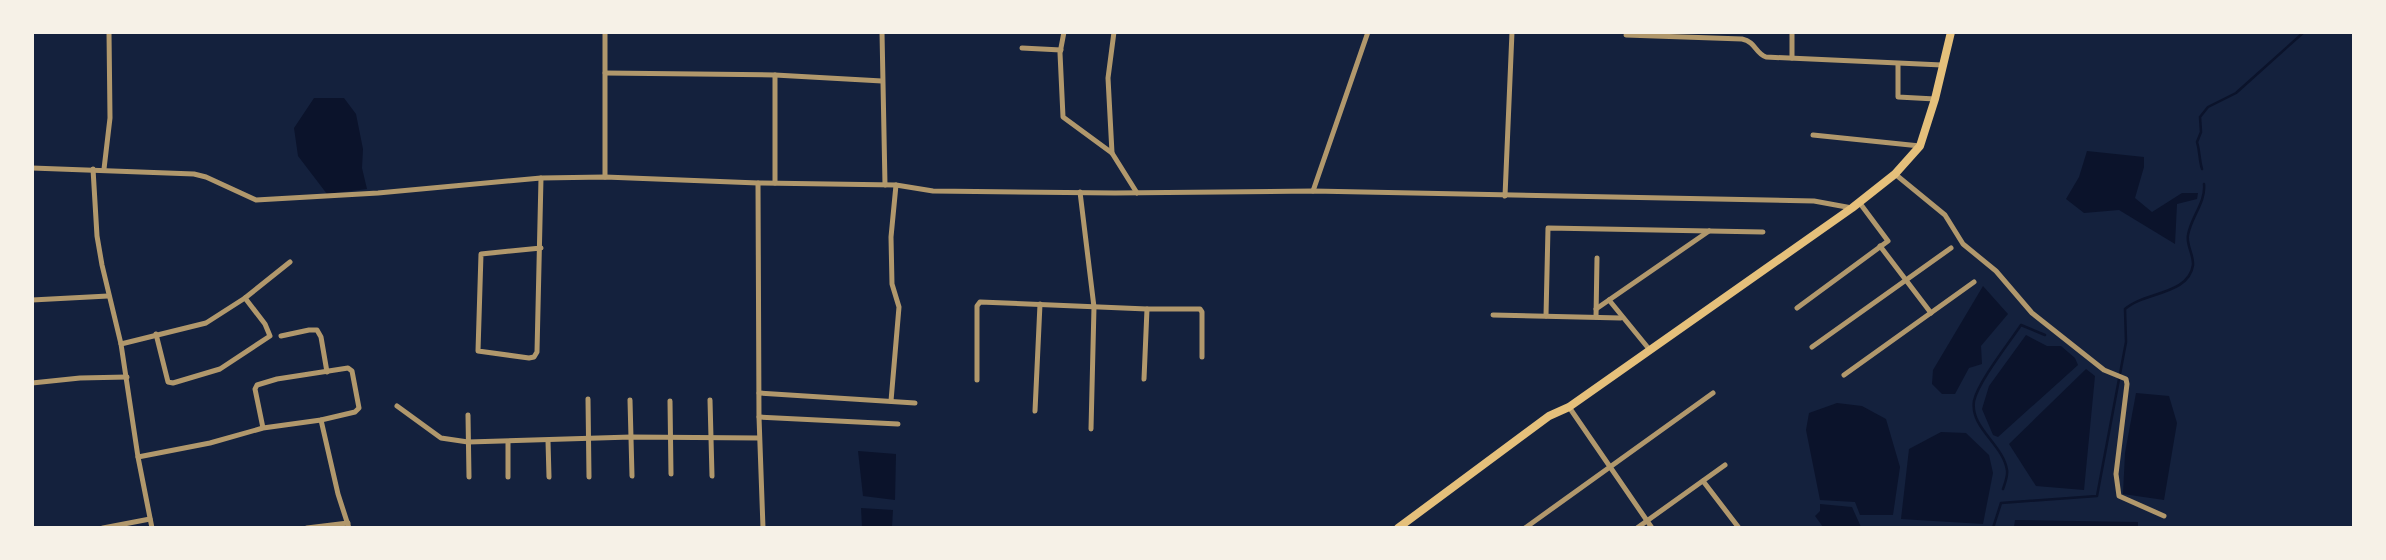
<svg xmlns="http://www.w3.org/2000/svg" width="2386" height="560" viewBox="0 0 2386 560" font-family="Mulish,sans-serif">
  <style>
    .water { fill: #0b132b }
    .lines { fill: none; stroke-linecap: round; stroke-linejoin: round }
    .stream { stroke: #0b132b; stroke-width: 2.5 }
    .minor { stroke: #b1986c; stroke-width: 5 }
    .secondary { stroke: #e5c07b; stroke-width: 8 }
  </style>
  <rect width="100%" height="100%" fill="#14213d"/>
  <g class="water">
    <path d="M314,98H344L356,114L363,149L362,168L367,189L327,194L298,156L294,128Z"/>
    <path d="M2087,151L2144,157V167L2135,198L2152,212L2182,193H2198L2197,199L2177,204L2175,244L2119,210L2084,213L2066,199L2079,177Z"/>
    <path d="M1983,286L2008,314L1981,346L1982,364L1969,368L1955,394H1942L1932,384L1933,370Z"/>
    <path d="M2026,335L2047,346H2061L2075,358L2078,365L1998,437L1993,435L1982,409L1989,386Z"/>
    <path d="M2086,369L2095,376L2084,490L2036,486L2009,444Z"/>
    <path d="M2136,393L2169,396L2177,423L2164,500L2123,494L2125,453Z"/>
    <path d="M1837,403L1862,406L1886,419L1900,467L1893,515H1860L1855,502L1820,500L1806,430L1809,413Z"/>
    <path d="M1941,432L1966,433L1989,455L1993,473L1983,524L1901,519L1909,449Z"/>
    <path d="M858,451L896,454L895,500L863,496Z"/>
    <path d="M1820,504L1852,507L1861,527H1823L1815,516L1820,511Z"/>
    <path d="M861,508L893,510L892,527H862Z"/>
    <path d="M2015,520L2138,522V528L2014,527Z"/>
  </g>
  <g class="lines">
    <g class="stream">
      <path d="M2202,169C2199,159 2200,152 2197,142L2201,132L2200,117L2208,107L2236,93L2304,32"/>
      <path d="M2003,489C2005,483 2008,476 2007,470C2003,444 1970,428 1974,401C1978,382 2009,343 2021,325L2045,335"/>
      <path d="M1993,528L2001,503L2097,496L2126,342L2125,309C2143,292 2189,295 2193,265C2194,255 2186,245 2188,235C2191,217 2206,202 2204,184"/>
    </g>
    <g class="minor">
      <path d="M605,32V177"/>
      <path d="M882,32L885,185"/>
      <path d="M1064,32L1060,53L1063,117L1112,153L1137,193"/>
      <path d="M1792,32V58"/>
      <path d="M1626,35L1742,39C1756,42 1755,53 1766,57L1942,65"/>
      <path d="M1022,48L1061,50"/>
      <path d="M1898,64V97L1935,99"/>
      <path d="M605,73L775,75L882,81"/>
      <path d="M1813,135L1920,146"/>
      <path d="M1112,153L1108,78L1114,32"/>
      <path d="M32,168L194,174L206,177L256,200L378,193L541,178L605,177L758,183L896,185L933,191L1115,193L1313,191L1814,201L1852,208"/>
      <path d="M93,169L97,236L102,265L121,344L138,457L152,528"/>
      <path d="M104,169L110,118L109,32"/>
      <path d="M1895,174L1945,215L1963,244L1996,271L2032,313L2104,370L2126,379L2127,384L2116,474L2119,496L2164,516"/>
      <path d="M758,183L759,417L763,528"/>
      <path d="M775,183V75"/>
      <path d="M1313,191L1368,32"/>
      <path d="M1080,192L1094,307L1091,429"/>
      <path d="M1505,196L1512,32"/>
      <path d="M1880,246L1931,313"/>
      <path d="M541,248L481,254L478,351L529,358L534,357L537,352L541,178"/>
      <path d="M32,300L108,296"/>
      <path d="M1609,300L1649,349"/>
      <path d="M1797,308L1888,241L1859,202"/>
      <path d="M1596,309L1709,231"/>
      <path d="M1493,315L1621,318"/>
      <path d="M1546,316L1548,228L1763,232"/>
      <path d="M1596,317L1597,258"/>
      <path d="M156,334L168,382L173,383L220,369L270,336L265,324L245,298"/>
      <path d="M281,336L309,330H317L321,337L327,372"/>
      <path d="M121,344L206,323L245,298L290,262"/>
      <path d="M1812,347L1951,248"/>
      <path d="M1844,375L1974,282"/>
      <path d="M1144,379L1147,309"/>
      <path d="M977,380V306L980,302L1147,309H1200L1202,312V357"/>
      <path d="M32,383L80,378L127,377"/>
      <path d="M759,393L915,403"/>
      <path d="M588,399L589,477"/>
      <path d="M630,400L632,476"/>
      <path d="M710,400L712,476"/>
      <path d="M670,401L671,474"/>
      <path d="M891,401L899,307L892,284L891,237L896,185"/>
      <path d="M397,406L441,438L468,442L631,437L759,438"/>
      <path d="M1569,407L1652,528"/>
      <path d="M1035,411L1040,304"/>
      <path d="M468,415L469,477"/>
      <path d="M759,417L898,424"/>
      <path d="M321,420L338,494L349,528"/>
      <path d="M548,441L549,477"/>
      <path d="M508,442V477"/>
      <path d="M138,457L210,443L263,428L321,420L355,412L359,408L352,371L348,368L277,379L257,385L255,389L263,428"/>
      <path d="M1703,481L1739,528"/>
      <path d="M103,528L150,519"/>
      <path d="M307,528L348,523"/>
      <path d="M1525,528L1713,393"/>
      <path d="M1637,528L1725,465"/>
    </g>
    <path class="secondary" d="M1398,528L1549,416L1569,407L1852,208L1895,174L1920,146L1935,99L1951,32"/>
  </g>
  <rect width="2386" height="560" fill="none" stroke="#f6f1e7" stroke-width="68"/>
</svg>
